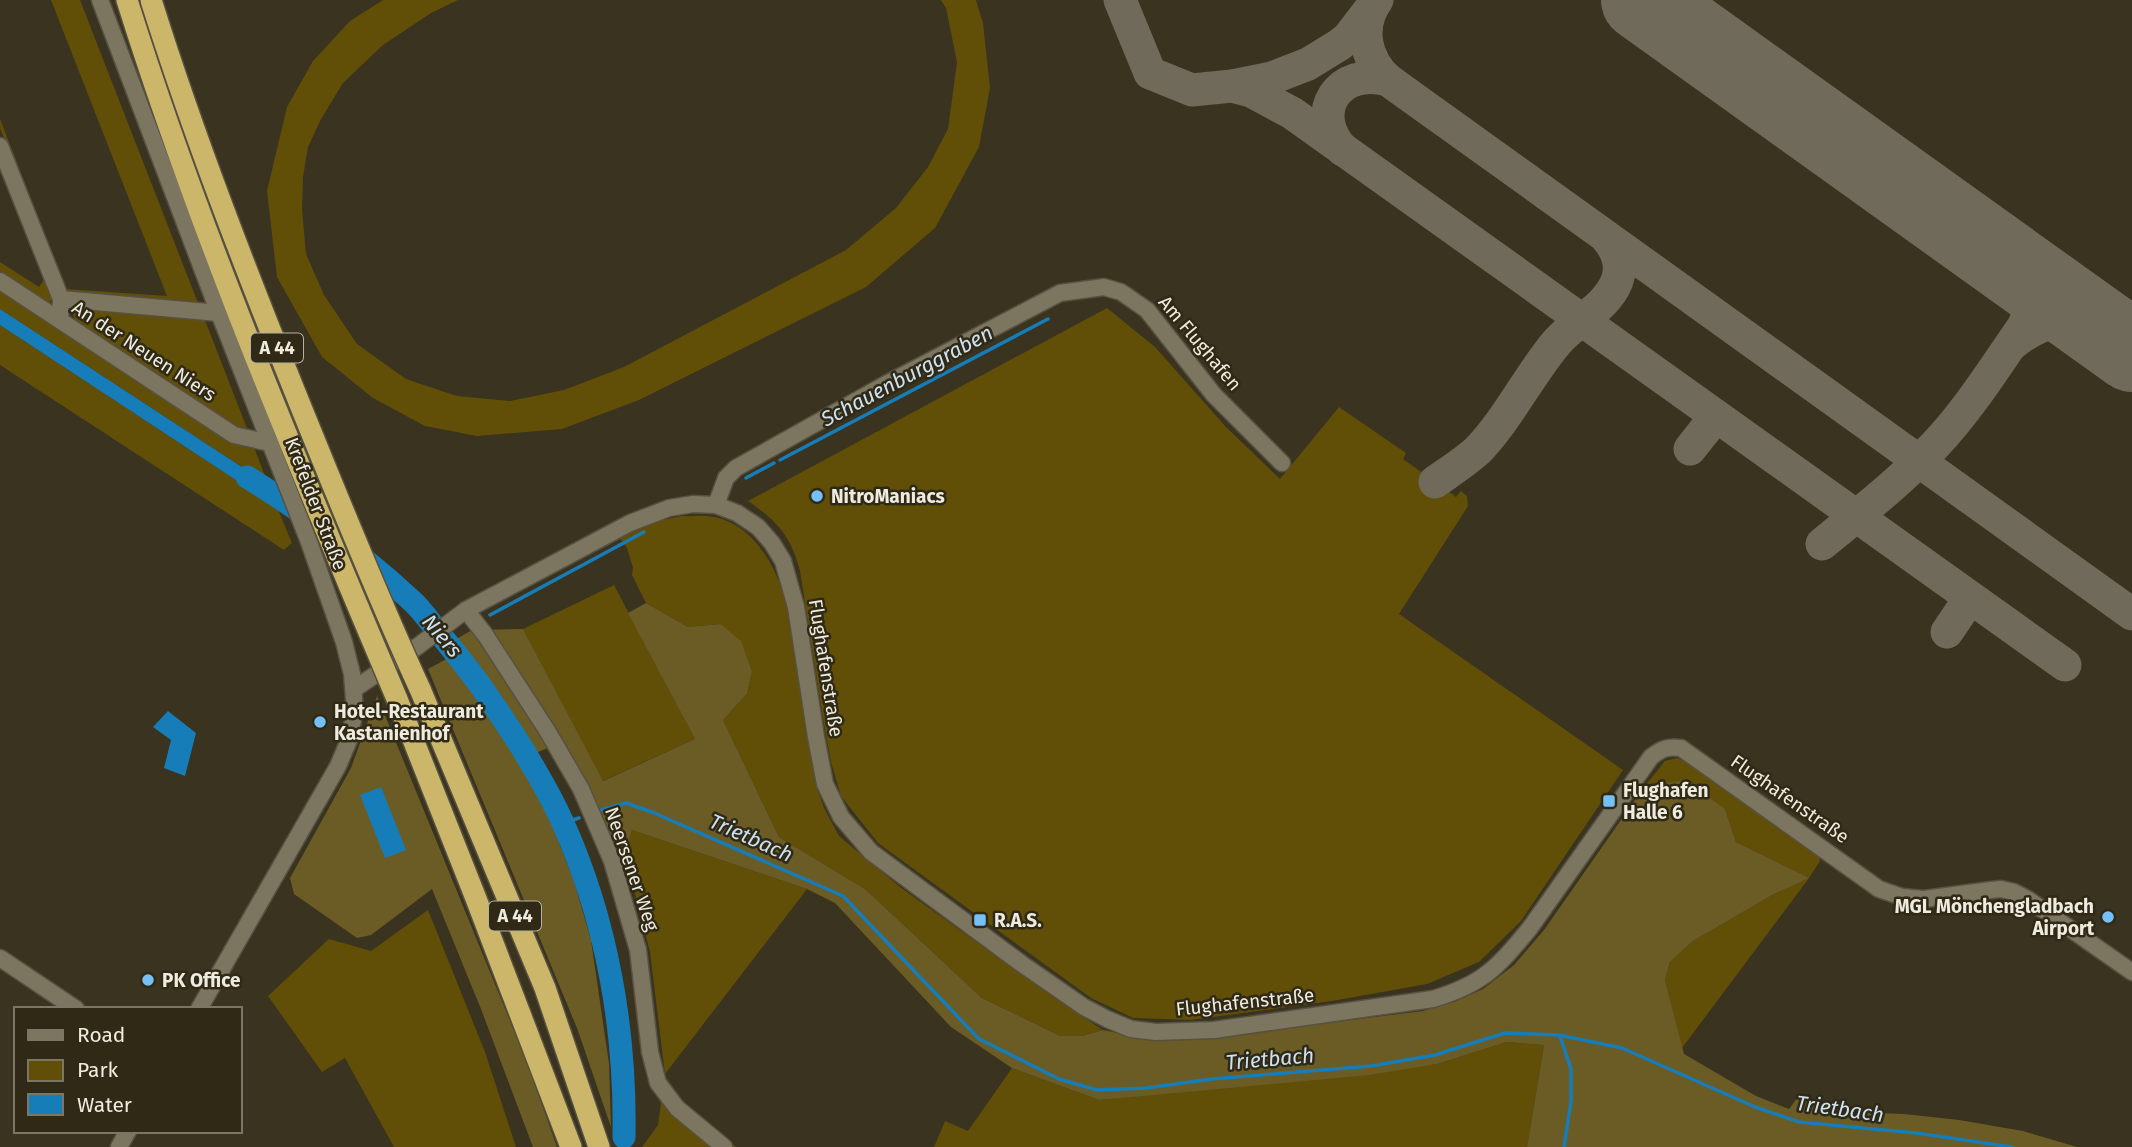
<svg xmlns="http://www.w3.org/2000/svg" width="2132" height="1147" viewBox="0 0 2132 1147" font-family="'Fira Sans',sans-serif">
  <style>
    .green { fill: #614f07 }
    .forest { fill: #6b5c26 }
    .water { fill: #177db8 }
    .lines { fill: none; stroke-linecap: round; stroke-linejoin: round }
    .stream { stroke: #177db8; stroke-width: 3.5 }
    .river { stroke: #177db8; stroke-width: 23 }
    .taxiway { stroke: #6f6a59; stroke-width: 33 }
    .runway { stroke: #6f6a59; stroke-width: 82 }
    .minor-casing { stroke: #565140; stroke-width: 19 }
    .highway-casing { stroke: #565140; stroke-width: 24 }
    .minor { stroke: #7c7661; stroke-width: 16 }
    .highway { stroke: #ccb66a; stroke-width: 21 }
    .highway-bridge-casing { stroke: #565140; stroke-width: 24; stroke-linecap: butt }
    .highway-bridge { stroke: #ccb66a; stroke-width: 21 }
    .poi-dot { fill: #75c0f6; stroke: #2f2916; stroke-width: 2.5 }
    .labels { text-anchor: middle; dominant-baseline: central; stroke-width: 5; stroke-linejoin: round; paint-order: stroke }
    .shield { fill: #2f2916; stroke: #b5b1a3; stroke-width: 2 }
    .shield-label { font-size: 18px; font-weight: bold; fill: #eeebdf }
    .street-label { font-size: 19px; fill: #eeebdf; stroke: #2f2916 }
    .poi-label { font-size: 19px; font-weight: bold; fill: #eeebdf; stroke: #2f2916; text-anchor: start }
    .water-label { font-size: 21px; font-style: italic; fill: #cde1f1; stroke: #2f2916 }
  </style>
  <rect width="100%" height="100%" fill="#393320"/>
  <g class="green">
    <path d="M51,0H80L198,303L192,305L69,296L63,289L0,128V119L66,289L167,296Z"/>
    <path d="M383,0H458L431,13L383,45L343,83L321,119L308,147L303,177L302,209L306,254L324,295L357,344L406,379L457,396L510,401L564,390L624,367L846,250L896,208L928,167L948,129L957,62L946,8L941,0H976L983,23L990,88L979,147L935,228L866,287L639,400L562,429L477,436L425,426L373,398L322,357L277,277L267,191L287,107L313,61L350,21Z"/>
    <path d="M0,262L39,287L46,277L54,297L49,303L36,300L0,276Z"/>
    <path d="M0,287L254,447L268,484L0,309Z"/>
    <path d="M74,308L203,315L248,431L242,432L80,329L72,313Z"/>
    <path d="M1107,308L1155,347L1226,427L1280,479L1339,407L1406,453L1403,459L1456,497L1461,491L1467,496L1468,506L1399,614L1623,770L1521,921L1479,962L1427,984L1332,1001L1191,1020L1133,1018L1091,998L878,843L841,796L831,762L824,724L800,571C791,536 777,521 748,501Z"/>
    <path d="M0,325L277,507L292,543L284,550L0,365Z"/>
    <path d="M682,516C693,516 704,515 715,517C755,526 775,566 786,601L817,788L824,808L839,836L900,887L1043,990L1103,1030L1082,1036H1060L982,998L865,889L779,837L723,720L747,694L752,672L720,624L688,627L646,603L632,575L633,568L627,548L619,537L658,521Z"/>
    <path d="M614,585L695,739L602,781L523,629Z"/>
    <path d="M1677,758L1684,761L1819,855L1820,861L1809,878L1682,1048L1665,980L1670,962L1693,941L1774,894L1808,878L1736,842L1725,809L1649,786L1644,787L1665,761Z"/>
    <path d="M632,830L807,889L665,1074L675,1099L736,1147H642L658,1125L665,1074L650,952L625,855Z"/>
    <path d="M428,910L485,1052L516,1147H394L345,1058L322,1072L268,996L329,939L371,951Z"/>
    <path d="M1507,1042L1544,1045L1527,1147H934L945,1121L968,1131L1012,1068L1099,1100L1437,1064Z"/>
  </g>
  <g class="forest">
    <path d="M646,603L688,627L720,624L741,641L752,672L747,694L723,720L779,837L865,889L982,998L1060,1036H1082L1103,1030L1148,1039H1196L1423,1011L1454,1002L1483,989L1514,965L1544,930L1644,787L1684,780L1725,809L1736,842L1809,878L1774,894L1693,941L1670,962L1665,980L1684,1054L1756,1096L1789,1109L1798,1097L1847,1112L1904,1114L1959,1120L2023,1131L2077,1147H1527L1544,1045L1507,1042L1437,1064L1369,1075L1099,1100L1012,1068L951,1027L835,903L807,889L632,830L625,855L584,814L560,767L548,748L533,754L486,687L451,642L472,630L523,629L603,781L695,739L628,613Z"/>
    <path d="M452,656L476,685L516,751L551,822L574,881L591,940L609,1064L611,1127L577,1028L428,669Z"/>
    <path d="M377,696L526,1060L557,1147H533L481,1009L432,889L371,935L357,938L294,894L290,878L351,768Z"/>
  </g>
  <g class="water">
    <path d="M0,309L268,484L277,507L0,325Z"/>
    <path d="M168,711L196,733L185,776L164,768L171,740L153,727Z"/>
    <path d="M381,787L406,850L385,858L360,795Z"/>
  </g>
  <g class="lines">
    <g class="stream">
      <path d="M780,460L1048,319"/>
      <path d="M746,478L774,463"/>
      <path d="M490,615L644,532"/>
      <path d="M601,810L626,803L652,812L843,896L979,1039L1059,1079L1097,1090L1146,1088L1212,1079L1371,1066L1435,1055L1505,1033L1559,1035L1622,1048L1755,1107L1799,1122L1916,1133L2012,1147"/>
      <path d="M563,823L579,818"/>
      <path d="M1560,1036L1571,1069V1101L1564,1147"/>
    </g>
    <path class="river" d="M247,477C305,513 362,554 412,601C422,610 430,622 439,633C458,656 477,679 493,704C519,742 544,781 563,823C607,921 626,1030 624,1137"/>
    <g class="taxiway">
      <path d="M1120,0L1150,73L1192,90L1232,86L1272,78L1308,64L1339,45L1348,38L1371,8"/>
      <path d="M1377,0C1358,27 1365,59 1388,80L2132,614"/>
      <path d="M1232,86L1251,91L1292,113L2065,665"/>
      <path d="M1343,150C1308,112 1339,66 1388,80"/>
      <path d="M2011,345C2050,313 2072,319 2115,339"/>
      <path d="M1690,449L1716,416"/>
      <path d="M1435,482C1449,472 1465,462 1478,450C1508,419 1529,375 1557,342C1575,321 1606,309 1617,281C1623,265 1617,250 1606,237"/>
      <path d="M1822,544C1861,512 1901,481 1936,444C1969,409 1995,367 2023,327C2035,303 2027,285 2012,265"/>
      <path d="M1947,632L1970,598"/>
    </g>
    <path class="runway" d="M1642,0L2132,351"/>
    <g class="minor-casing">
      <g id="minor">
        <path d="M100,0L219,313L309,542L344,642L352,674L355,711L349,740L338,766L199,1009"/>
        <path d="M0,146L61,299L60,320"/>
        <path d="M0,281L234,435L270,443"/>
        <path d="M61,299L219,313"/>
        <path d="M716,505L726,478L736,468L886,384L1060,293L1104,287L1121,292L1147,310L1214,395L1282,463"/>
        <path d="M466,610L486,636L548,732L581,789L612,861L638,950L650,1052L658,1083L677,1108L724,1147"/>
        <path d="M354,689L418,646L466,610L630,523L669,508L693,504L716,505L737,513L758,527L772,543L783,561L796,607L816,737L825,784L841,817L871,852L1022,964L1084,1007L1107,1019L1131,1029L1156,1032L1214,1030L1433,999C1483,984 1497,968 1530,928L1651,757C1661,749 1668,746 1681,748L1879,889L1902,897L1924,899L1991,890L2001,889L2014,892L2029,900L2132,972"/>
        <path d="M0,958L76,1009"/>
        <path d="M119,1147L128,1131"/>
      </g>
    </g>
    <g class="highway-casing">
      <g id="highway">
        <path d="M127,0C192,207 275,409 359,609"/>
        <path d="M420,689L545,988L599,1147"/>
        <path d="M397,699L475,896L571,1147"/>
      </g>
    </g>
    <use href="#minor" class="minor"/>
    <use href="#highway" class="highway"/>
    <g class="highway-bridge-casing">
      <g id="highway-bridge">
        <path d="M151,0C195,140 248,276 303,412C341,505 378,598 420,689"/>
        <path d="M359,609L397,699"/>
      </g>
    </g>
    <use href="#highway-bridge" class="highway-bridge"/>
  </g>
  <g class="poi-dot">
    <circle cx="817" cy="496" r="7"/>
    <circle cx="320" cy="722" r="7"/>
    <rect x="1602" y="794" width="14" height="14" rx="3.5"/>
    <circle cx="2108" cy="917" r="7"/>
    <rect x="973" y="913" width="14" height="14" rx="3.5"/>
    <circle cx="148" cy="980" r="7"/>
  </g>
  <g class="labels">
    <g class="shield">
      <rect x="251" y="333.5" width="52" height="29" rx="5"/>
      <rect x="489" y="901.5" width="52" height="29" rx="5"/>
    </g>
    <g class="shield-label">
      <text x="277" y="348">A 44</text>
      <text x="515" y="916">A 44</text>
    </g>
    <g class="street-label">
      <text transform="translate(1200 343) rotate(50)">Am Flughafen</text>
      <text transform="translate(144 351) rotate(33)">An der Neuen Niers</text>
      <text transform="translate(316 504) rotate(69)">Krefelder Straße</text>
      <text transform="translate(826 668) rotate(81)">Flughafenstraße</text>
      <text transform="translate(1790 799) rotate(35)">Flughafenstraße</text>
      <text transform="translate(632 869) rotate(71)">Neersener Weg</text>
      <text transform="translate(1245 1002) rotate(-6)">Flughafenstraße</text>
    </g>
    <g class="poi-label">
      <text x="831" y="496">NitroManiacs</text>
      <text x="334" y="711">Hotel-Restaurant<tspan x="334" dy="22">Kastanienhof</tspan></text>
      <text x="1623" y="790">Flughafen<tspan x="1623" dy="22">Halle 6</tspan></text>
      <text x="2094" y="906" text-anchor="end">MGL Mönchengladbach<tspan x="2094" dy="22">Airport</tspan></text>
      <text x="994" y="920">R.A.S.</text>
      <text x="162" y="980">PK Office</text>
    </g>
    <g class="water-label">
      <text transform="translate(907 376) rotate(-28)">Schauenburggraben</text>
      <text transform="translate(442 636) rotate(50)">Niers</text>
      <text transform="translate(751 838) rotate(24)">Trietbach</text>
      <text transform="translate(1270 1059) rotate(-5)">Trietbach</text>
      <text transform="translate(1840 1109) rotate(8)">Trietbach</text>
    </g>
  </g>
  <rect x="14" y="1007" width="228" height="126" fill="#2f2916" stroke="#7b7766" stroke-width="2"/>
  <rect x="28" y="1030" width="35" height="10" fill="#7c7661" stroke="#7b7766" stroke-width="2"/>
  <text x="77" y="1042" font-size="21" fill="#eeebdf">Road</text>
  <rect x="28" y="1060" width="35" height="21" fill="#614f07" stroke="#7b7766" stroke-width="2"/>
  <text x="77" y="1077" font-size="21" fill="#eeebdf">Park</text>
  <rect x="28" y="1094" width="35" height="21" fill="#177db8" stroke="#7b7766" stroke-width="2"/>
  <text x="77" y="1112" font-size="21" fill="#eeebdf">Water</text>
</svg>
